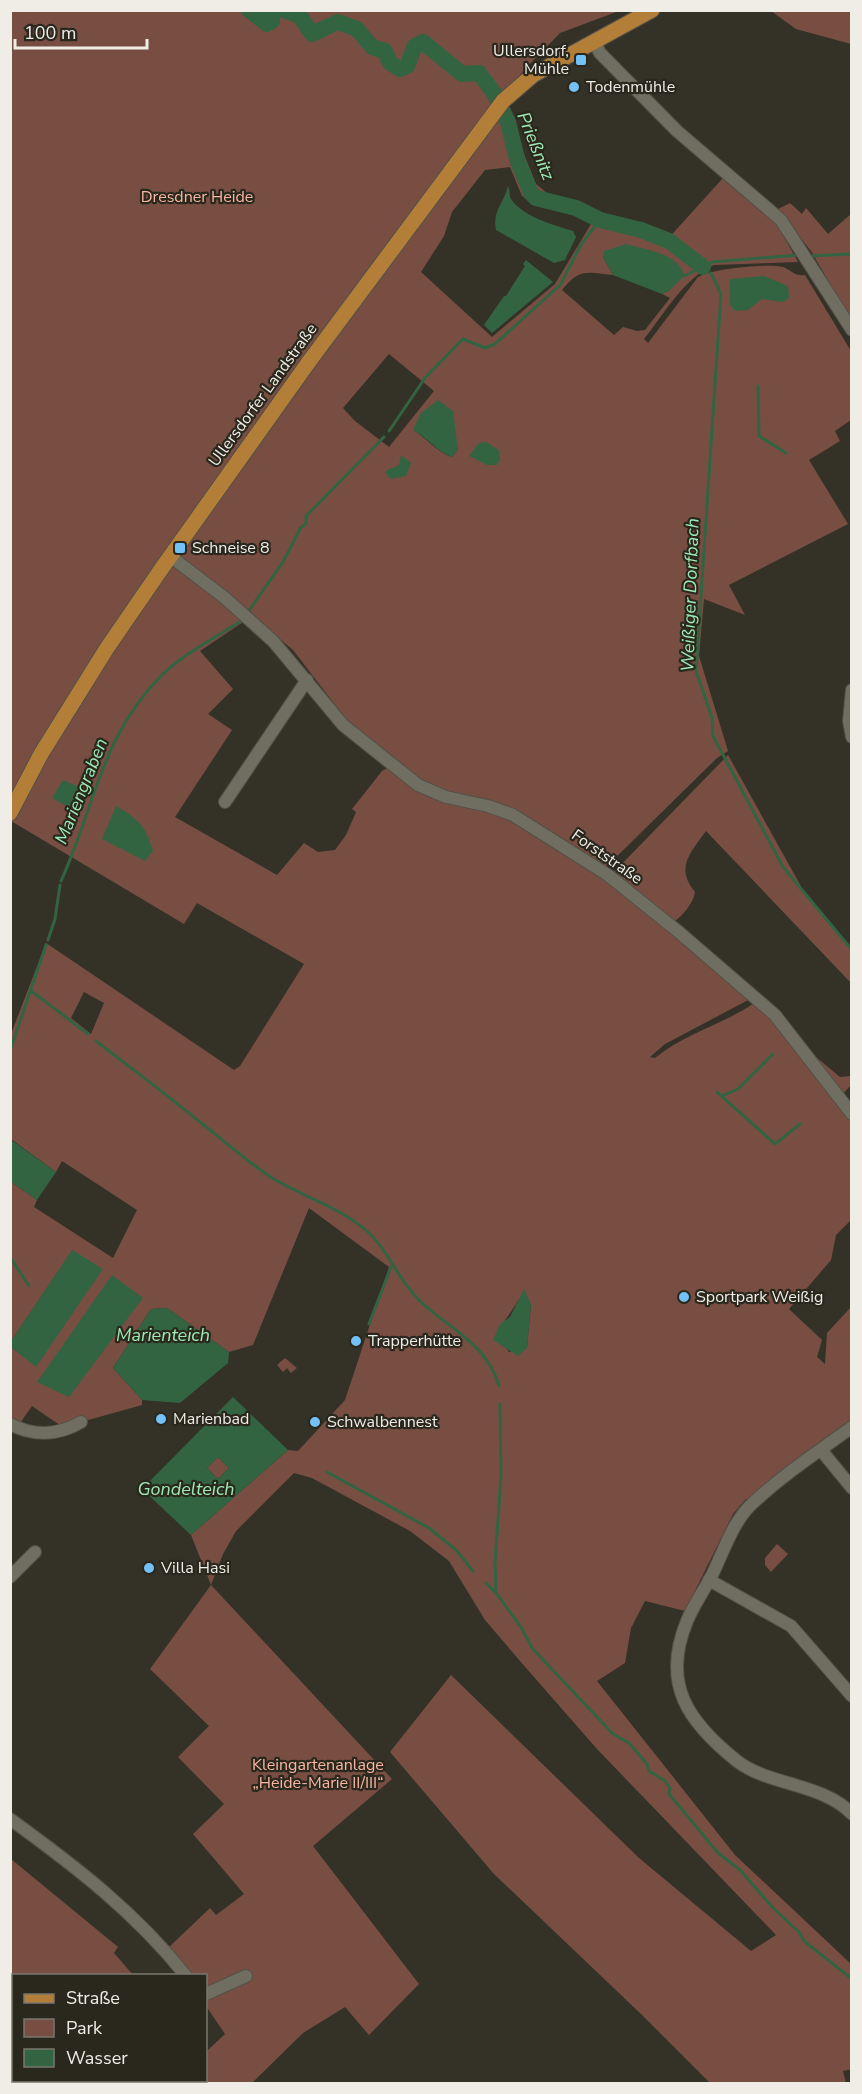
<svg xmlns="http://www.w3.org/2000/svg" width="862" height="2094" viewBox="0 0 862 2094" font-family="'Nunito Sans',sans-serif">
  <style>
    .green { fill: #794e42; fill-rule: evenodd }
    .water { fill: #326442; fill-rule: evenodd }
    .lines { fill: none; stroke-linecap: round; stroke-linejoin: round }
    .stream { stroke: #326442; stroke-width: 3 }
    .river { stroke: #326442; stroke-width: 16 }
    .minor-casing { stroke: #535047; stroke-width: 14 }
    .major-casing { stroke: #535047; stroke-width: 17 }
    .minor { stroke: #706d61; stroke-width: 12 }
    .major { stroke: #b37f38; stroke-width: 15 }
    .poi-dot { fill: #73c1f6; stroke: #2a281d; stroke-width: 2 }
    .labels { text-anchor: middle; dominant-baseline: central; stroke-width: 4.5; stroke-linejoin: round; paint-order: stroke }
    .poi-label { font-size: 16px; fill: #efede6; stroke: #2a281d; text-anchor: start }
    .park-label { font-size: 16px; fill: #fab6a2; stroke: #2a281d }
    .street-label { font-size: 16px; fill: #efede6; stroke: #2a281d }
    .water-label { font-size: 18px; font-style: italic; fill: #9deab4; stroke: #2a281d }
  </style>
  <rect width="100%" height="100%" fill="#343227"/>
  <g class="green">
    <path d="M11,11H619L560,33L523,71L462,152L493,114L506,109L536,184L548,194L538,206L522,196L510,167L485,170L452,212L444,236L421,272L492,337L555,284L594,219L665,242L723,178L776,223L798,262L714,265C684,278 664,314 644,339L648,343L698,277C712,269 767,263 783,267C791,270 796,277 805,275L851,351V420L835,431L840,441L809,460L848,524L729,585L745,615L704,599L699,656L728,751L717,758L605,868L512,808L446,792L421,780L349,723L293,650L227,595L243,622L200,651L233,689L208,714L232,730L175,817L277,875L304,843L318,852L335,850L346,835L356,812L352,809L382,771L387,768L511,818L606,878L750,999L665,1044L650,1057L655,1058C685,1033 723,1025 754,1003L774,1021L805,1063L811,1060L776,1007L816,1057L840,1077L851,1076V1085L841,1096L851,1119V1220L836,1235L831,1260L789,1309L822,1340L817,1357L825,1364L827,1333L851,1307V1427L752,1503L746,1499L733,1514L685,1611L645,1601L631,1628L625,1663L597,1681L735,1855L851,1964L852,2069L843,2071L846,2083H710L641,2014L494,1874L390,1752L451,1675L639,1858L751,1951L776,1935L597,1749L520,1661L485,1620L449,1561L410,1531L312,1478L294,1473L236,1531L223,1554L211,1585L392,1779L313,1846L419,1984L369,2035L345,2007L303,2033L252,2083H11V1859L118,1947L114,1953L133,1975L14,1976V2080H206V2052L225,2034L206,2006V1976L186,1975L166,1950L210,1908L216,1915L244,1894L193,1834L224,1804L178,1757L209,1726L150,1669L211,1585L191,1535L288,1450L298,1451L345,1400L389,1267L309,1208L253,1345L229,1352L167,1308L151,1309L113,1368L142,1400V1405L81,1422L67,1430L32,1406L18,1426L11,1422V1347L36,1366L72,1251L11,1341V1182L37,1200L34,1207L113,1258L137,1210L62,1161L56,1172L11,1139V1034L46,943L234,1070L240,1066L304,964L197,903L184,924L11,821ZM603,257L670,290L662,294L670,298L645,330L637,331L623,327L614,335L562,290C579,268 587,272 613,275ZM389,354L434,391L389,447L355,421L343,408ZM413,430L458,449L452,457C436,452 427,438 413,430ZM84,992L104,1003L91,1034L71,1018ZM519,1299L531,1304L527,1348L509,1352L504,1345L494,1340C500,1324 511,1314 519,1299Z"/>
    <path d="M771,11H851V44L796,29Z"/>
    <path d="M790,203L802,214L806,208L828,234L851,214V320L811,251L778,209Z"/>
    <path d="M728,755L803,890L851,948V983L706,831C690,853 675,868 695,892C694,902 681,919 672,922L613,873Z"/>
    <path d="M285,1358L297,1368L291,1373L287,1368L283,1372L277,1365Z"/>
    <path d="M218,1457L229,1468L218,1479L207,1468Z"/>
    <path d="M777,1544L788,1554L771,1572L765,1565V1558Z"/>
  </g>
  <g class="water">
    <path d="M508,186C510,189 509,195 511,199C523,217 554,225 573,231L576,237L565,260L554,263L496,230C492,211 504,203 508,186Z"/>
    <path d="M626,244C645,250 680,253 684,276L670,290L662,294L613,275L603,257L604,251Z"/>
    <path d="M526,260L553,282L492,333L484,325L504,296H506L525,266L523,264Z"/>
    <path d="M764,276L788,286L789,298L783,302L762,299L748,310L735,311L730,305V279Z"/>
    <path d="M438,400L453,411L458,449L452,457C436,451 428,438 413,430L421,413Z"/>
    <path d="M486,442L499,450L500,460L497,465H487L469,456L479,443Z"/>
    <path d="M401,455L411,463L406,476L390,479L385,471L399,465Z"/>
    <path d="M63,780L79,787L83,792L73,810L52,798Z"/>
    <path d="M116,806C138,818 146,827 153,851L145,861L102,839Z"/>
    <path d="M10,1139L56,1172L37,1200L11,1182Z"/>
    <path d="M72,1250L103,1269L36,1367L11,1347V1341Z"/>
    <path d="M112,1275L143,1298L69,1397L37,1382Z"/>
    <path d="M524,1289L531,1304L527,1348L518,1356L493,1340L500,1324L510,1317Z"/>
    <path d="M167,1308L229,1352L228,1363L180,1403L142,1400L113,1368L151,1309Z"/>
    <path d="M233,1397L288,1450L191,1535L142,1489ZM218,1457L229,1468L218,1479L207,1468Z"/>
  </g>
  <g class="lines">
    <g class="stream">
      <path d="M808,256L852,254"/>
      <path d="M711,273L721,294L696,671L712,718L713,736L783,867L852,950"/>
      <path d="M684,276L712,262L798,255"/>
      <path d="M758,386L759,436L786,453"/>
      <path d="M389,431L425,378L463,339L485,348L495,344L560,285L582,243L600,220"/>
      <path d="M248,612L283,562L301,527L306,524V516L384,437"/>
      <path d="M61,881C94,809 101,736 161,676C182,655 216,637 241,621"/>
      <path d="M48,940L55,919L60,885"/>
      <path d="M30,990L88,1034"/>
      <path d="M96,1041C131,1068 166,1094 200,1122C223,1140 245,1160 269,1176C300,1196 339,1206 368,1232C390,1252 398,1281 423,1304C451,1329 488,1346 499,1386"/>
      <path d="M10,1051L46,945"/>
      <path d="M717,1092L775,1144L800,1124"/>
      <path d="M722,1096L738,1089L773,1054"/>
      <path d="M10,1257L29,1286"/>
      <path d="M369,1324L391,1267"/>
      <path d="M500,1404L501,1476L495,1563L496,1593L521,1627L532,1648L613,1734L629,1743L647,1764L649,1771L665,1781L670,1788L669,1794L718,1853L740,1870L773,1908L799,1932L804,1941L852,1979"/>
      <path d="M327,1472L429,1528L456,1550L473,1571"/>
      <path d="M486,1583L495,1592"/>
    </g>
    <g class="river">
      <path d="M249,10L267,24L272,21L273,10"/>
      <path d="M284,10L300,16L312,34L338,22L357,29L372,47L385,51L390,63L400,69L407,66L415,46L423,42L462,74L479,73L494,93L508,122L517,159L531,193L536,198L576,208L600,220L641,230L669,241L703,267"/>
    </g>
    <g class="minor-casing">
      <g id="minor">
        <path d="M595,43L600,53L677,131L781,220L852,330"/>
        <path d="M170,556L225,598L273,641L343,725L418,785L446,797L488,806L513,815L608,875L680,933L775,1015L852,1114"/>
        <path d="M852,690L849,721L852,737"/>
        <path d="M225,802L307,680"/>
        <path d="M10,1424C34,1437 59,1435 81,1422"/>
        <path d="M852,1427C819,1451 784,1474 754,1502C734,1519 724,1550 713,1573C705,1589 694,1604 687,1621C661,1684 688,1722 737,1761C769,1786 823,1783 852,1814"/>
        <path d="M821,1450L852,1488"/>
        <path d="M10,1577L35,1552"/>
        <path d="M709,1580L791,1626L852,1696"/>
        <path d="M10,1819C75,1866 136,1913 186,1976"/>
        <path d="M206,1994L246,1976"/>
      </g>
    </g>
    <g class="major-casing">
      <path id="major" d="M10,813L41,754L107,648L162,568L308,363L503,101L533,75L652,10"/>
    </g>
    <use href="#minor" class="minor"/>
    <use href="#major" class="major"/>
  </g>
  <g class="poi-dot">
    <rect x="575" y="54" width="12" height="12" rx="3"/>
    <circle cx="574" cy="87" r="6"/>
    <rect x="174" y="542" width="12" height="12" rx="3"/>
    <circle cx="684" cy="1297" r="6"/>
    <circle cx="356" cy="1341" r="6"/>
    <circle cx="161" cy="1419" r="6"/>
    <circle cx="315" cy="1422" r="6"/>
    <circle cx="149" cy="1568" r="6"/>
  </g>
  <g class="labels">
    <g class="poi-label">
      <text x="569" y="51" text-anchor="end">Ullersdorf,<tspan x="569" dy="18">Mühle</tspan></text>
      <text x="586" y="87">Todenmühle</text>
      <text x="192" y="548">Schneise 8</text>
      <text x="696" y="1297">Sportpark Weißig</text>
      <text x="368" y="1341">Trapperhütte</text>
      <text x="173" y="1419">Marienbad</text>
      <text x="327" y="1422">Schwalbennest</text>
      <text x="161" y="1568">Villa Hasi</text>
    </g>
    <g class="park-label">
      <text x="197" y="197">Dresdner Heide</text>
      <text x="318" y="1765">Kleingartenanlage<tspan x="318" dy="18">„Heide-Marie II/III“</tspan></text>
    </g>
    <g class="street-label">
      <text transform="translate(263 395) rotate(-54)">Ullersdorfer Landstraße</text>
      <text transform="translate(607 857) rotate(35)">Forststraße</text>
    </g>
    <g class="water-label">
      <text transform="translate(536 146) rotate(68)">Prießnitz</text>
      <text transform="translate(690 595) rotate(-88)">Weißiger Dorfbach</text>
      <text transform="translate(81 791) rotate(-68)">Mariengraben</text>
      <text x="163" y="1335">Marienteich</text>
      <text x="186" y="1489">Gondelteich</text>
    </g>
  </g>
  <rect width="862" height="2094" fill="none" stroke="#efede6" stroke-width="24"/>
  <rect x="12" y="1974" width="195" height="108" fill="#2a281d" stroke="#79776d" stroke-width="1.5"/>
  <rect x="24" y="1994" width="30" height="9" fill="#b37f38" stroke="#79776d" stroke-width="1.5"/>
  <text x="66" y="2004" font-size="18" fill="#efede6">Straße</text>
  <rect x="24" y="2019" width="30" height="18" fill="#794e42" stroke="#79776d" stroke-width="1.5"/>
  <text x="66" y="2034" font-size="18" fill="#efede6">Park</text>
  <rect x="24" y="2049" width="30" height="18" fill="#326442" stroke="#79776d" stroke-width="1.5"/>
  <text x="66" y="2064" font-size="18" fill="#efede6">Wasser</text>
  <path d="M15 39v9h132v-9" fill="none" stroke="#efede6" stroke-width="3"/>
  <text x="24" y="39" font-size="18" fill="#efede6" stroke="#2a281d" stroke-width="4.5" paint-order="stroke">100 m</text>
</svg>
